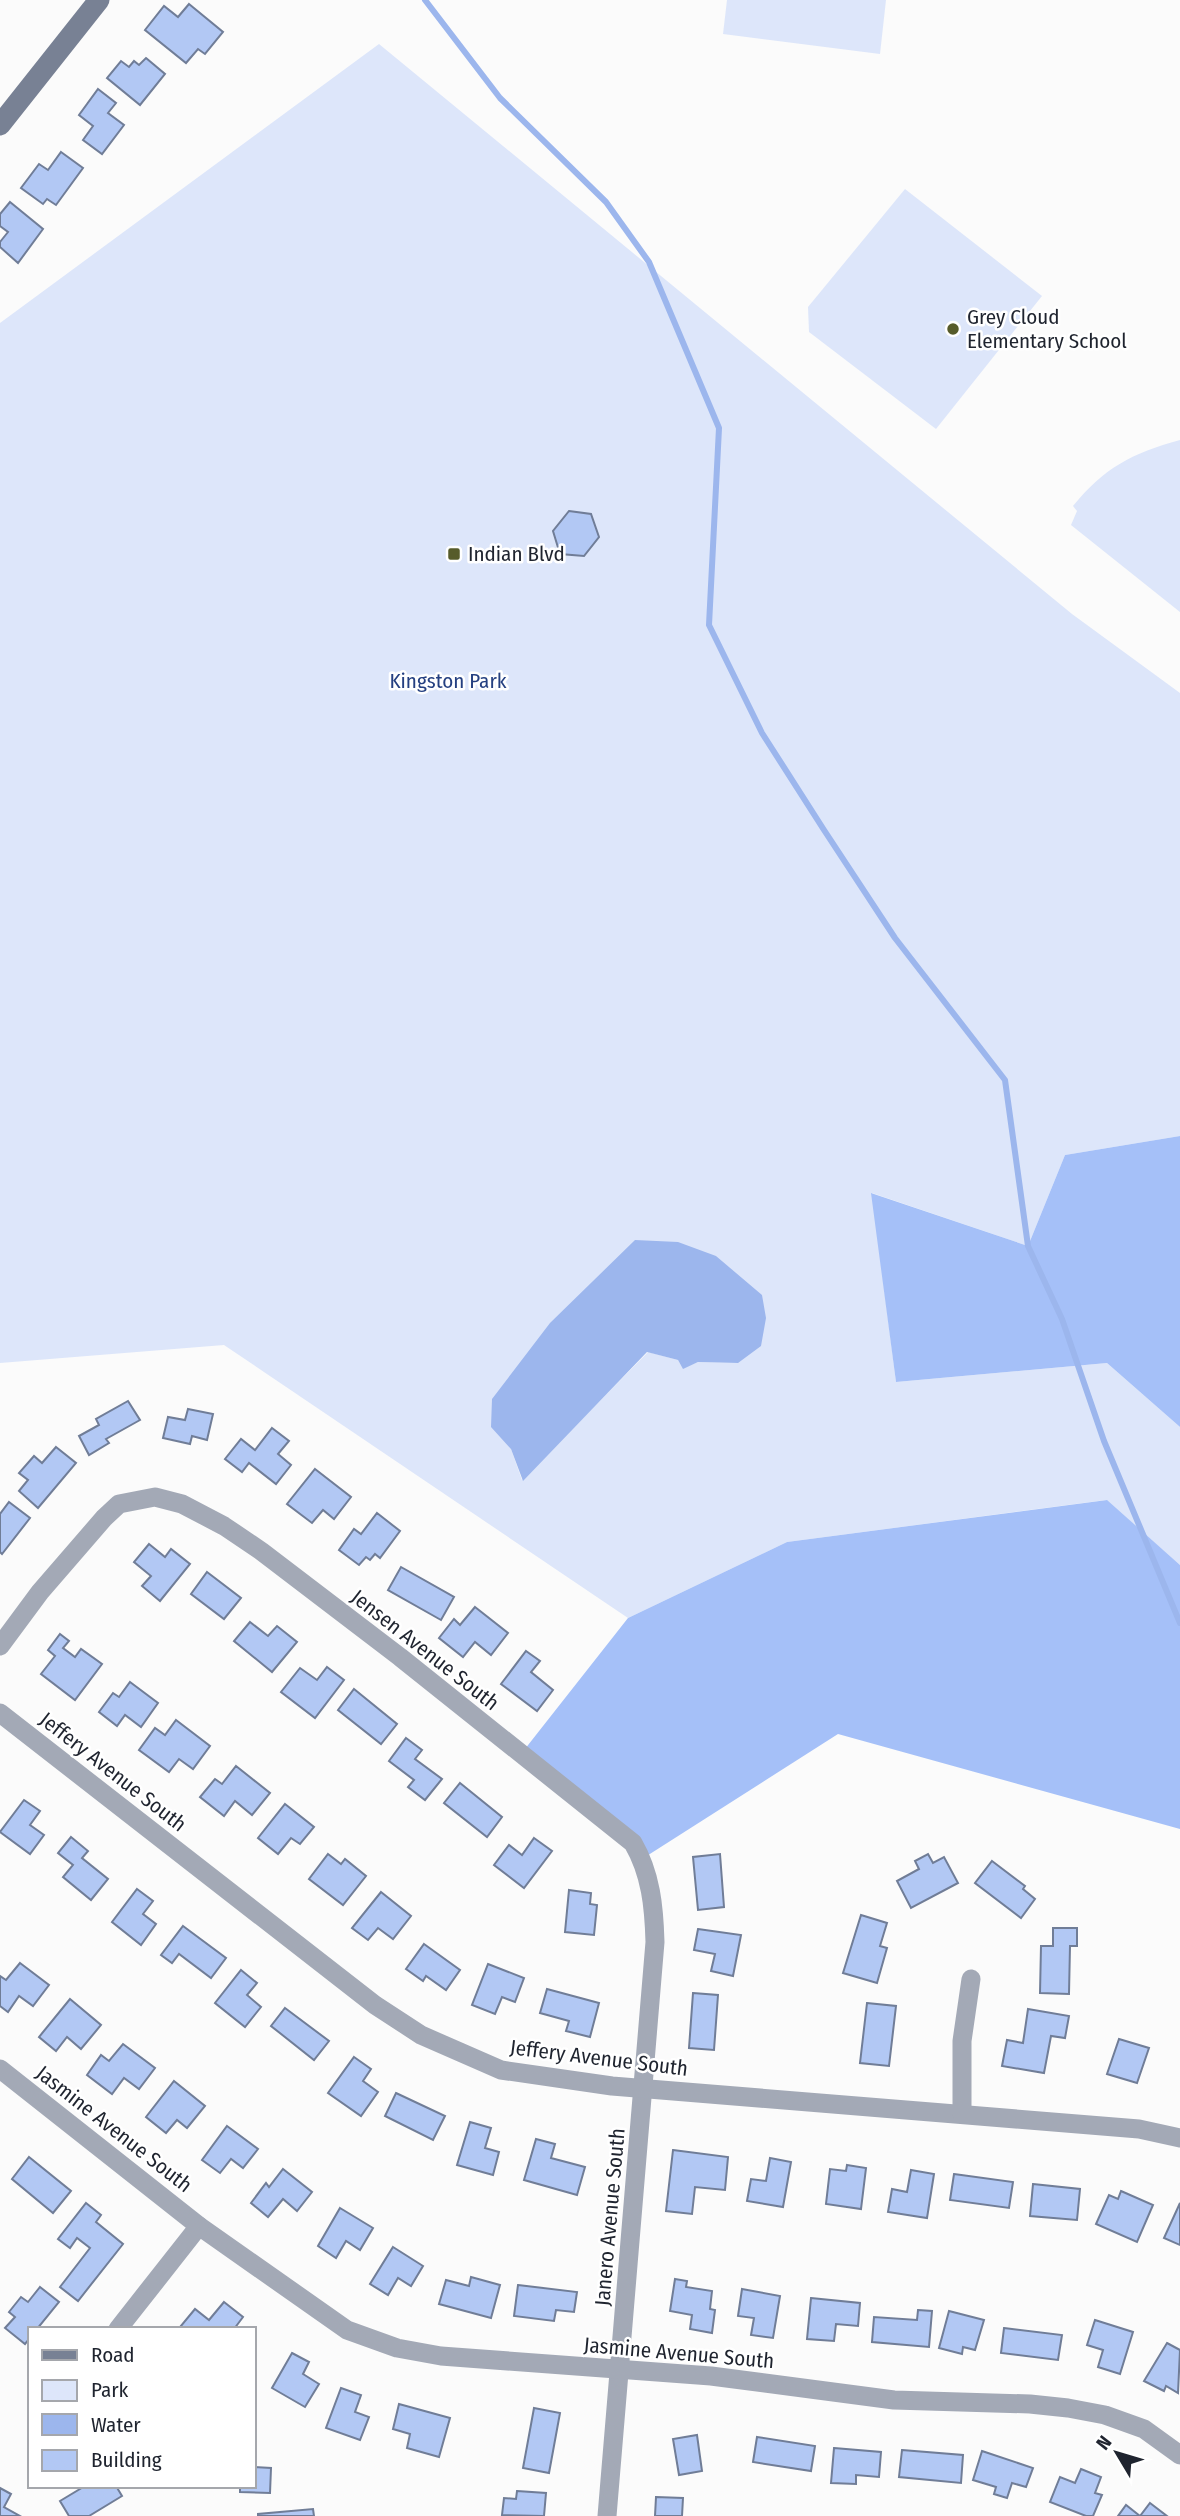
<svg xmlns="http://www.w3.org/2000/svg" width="1180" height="2516" viewBox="0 0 1180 2516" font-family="'Fira Sans Condensed',sans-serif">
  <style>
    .green { fill: #dde6fa; fill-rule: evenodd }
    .forest { fill: #a5c0f8 }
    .water { fill: #9cb6ed }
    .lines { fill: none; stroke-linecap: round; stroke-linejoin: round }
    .stream { stroke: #9cb6ed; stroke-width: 6 }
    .building { fill: #b2c8f4; stroke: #707d97; stroke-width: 2 }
    .street { stroke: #a3a9b6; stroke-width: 19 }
    .secondary { stroke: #788194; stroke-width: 21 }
    .poi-dot { fill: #565b2a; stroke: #fff; stroke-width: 2.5 }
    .labels { text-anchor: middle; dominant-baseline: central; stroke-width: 5; stroke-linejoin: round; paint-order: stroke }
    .poi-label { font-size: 21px; fill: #1f242f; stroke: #fff; text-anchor: start }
    .park-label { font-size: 21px; fill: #254081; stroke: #fff }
    .street-label { font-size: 21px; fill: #1f242f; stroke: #fff }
  </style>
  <rect width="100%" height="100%" fill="#fbfbfb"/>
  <g class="green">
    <path d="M727,0H886L880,54L723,34Z"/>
    <path d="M379,44L1072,614L1180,693V1136L1065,1155L1028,1246L872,1193L896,1382L1107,1363L1180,1427V1565L1106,1500L787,1542L628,1618L224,1345L0,1363V323ZM716,1256L738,1363L698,1362L683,1368L678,1360L648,1352L522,1480L511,1449Z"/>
    <path d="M905,189L1042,296L936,429L809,332L808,307Z"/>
    <path d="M1180,440V612L1071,525L1077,511L1073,506C1104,468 1132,453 1180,440Z"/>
  </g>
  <g class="forest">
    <path d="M1180,1136V1427L1107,1363L896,1382L871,1193L1028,1246L1065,1155Z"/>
    <path d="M1107,1500L1180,1565V1829L838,1734L642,1859L521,1754L628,1618L787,1542Z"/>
  </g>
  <path class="water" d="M635,1240L678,1242L716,1256L762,1295L766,1318L761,1346L738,1363L698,1362L683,1369L678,1360L647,1352L523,1481L511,1449L491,1427L492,1399L550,1323Z"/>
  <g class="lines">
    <path class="stream" d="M425,0L500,98L606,202L649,262L719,428L709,625L762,733L824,830L895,938L1005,1080L1028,1246L1062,1319L1104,1441L1180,1623"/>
  </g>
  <g class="building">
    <path d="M189,4L223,32L205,54L198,49L186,63L145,30L164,6L178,17Z"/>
    <path d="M146,58L165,74L140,105L107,78L121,61L129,67L134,61L139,65Z"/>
    <path d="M98,89L116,103L108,113L124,125L102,154L83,140L93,126L79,115Z"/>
    <path d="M61,152L83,168L56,205L47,199L43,204L21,188L39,164L48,170Z"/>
    <path d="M10,202L43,229L18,263L0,247V242L8,232L0,226V214Z"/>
    <path d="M569,511L591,514L599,537L584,556L560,554L553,531Z"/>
    <path d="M128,1401L140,1420L106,1439L109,1443L89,1455L79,1436L99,1425L96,1419Z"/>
    <path d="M188,1409L213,1414L207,1440L192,1436L190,1444L163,1438L168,1417L185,1420Z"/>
    <path d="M272,1428L289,1441L278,1454L291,1465L276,1484L249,1463L242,1472L225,1459L241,1439L255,1450Z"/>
    <path d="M56,1447L76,1463L38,1508L19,1491L28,1480L19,1473L34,1456L42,1463Z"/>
    <path d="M315,1469L351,1497L334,1519L323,1510L312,1523L287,1504Z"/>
    <path d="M9,1502L30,1518L2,1554L0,1552V1514Z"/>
    <path d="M377,1513L400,1531L380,1558L375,1554L370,1560L366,1557L359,1565L339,1550L354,1529L361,1534Z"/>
    <path d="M149,1544L165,1557L171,1549L190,1564L160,1601L142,1586L151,1576L134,1562Z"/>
    <path d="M401,1567L454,1597L441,1620L388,1590Z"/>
    <path d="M207,1572L241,1598L224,1619L191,1594Z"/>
    <path d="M475,1607L508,1633L491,1655L475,1642L463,1657L439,1638L454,1619L460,1625Z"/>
    <path d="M250,1622L268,1636L277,1626L297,1642L272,1672L234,1641Z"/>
    <path d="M60,1634L69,1641L63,1648L75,1657L81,1649L102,1664L75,1700L41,1674L55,1656L48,1650Z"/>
    <path d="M526,1651L540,1661L531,1672L553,1690L537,1711L501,1684Z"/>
    <path d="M327,1667L344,1680L315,1718L281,1692L300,1668L317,1680Z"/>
    <path d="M130,1682L158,1703L141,1727L125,1715L117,1726L99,1712L113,1693L119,1697Z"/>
    <path d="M354,1689L397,1724L381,1744L338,1710Z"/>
    <path d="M176,1720L210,1746L193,1769L179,1759L169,1772L139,1750L155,1728L165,1735Z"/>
    <path d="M406,1738L422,1750L415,1759L442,1779L425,1800L408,1787L414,1780L389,1761Z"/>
    <path d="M236,1766L270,1793L252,1815L235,1801L224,1816L200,1797L215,1779L222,1784Z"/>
    <path d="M460,1783L502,1817L487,1837L444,1803Z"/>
    <path d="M24,1800L40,1811L30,1825L44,1835L30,1854L0,1832Z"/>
    <path d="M285,1804L314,1827L300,1844L291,1838L278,1854L258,1838Z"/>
    <path d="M71,1837L88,1851L82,1858L108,1879L91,1900L63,1877L73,1865L58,1853Z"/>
    <path d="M534,1838L552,1851L524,1888L494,1865L509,1845L522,1855Z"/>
    <path d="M328,1854L341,1864L345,1859L366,1876L343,1905L309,1879Z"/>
    <path d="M720,1854L724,1907L698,1910L693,1857Z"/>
    <path d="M928,1854L933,1863L944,1857L958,1883L911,1908L897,1881L919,1869L915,1861Z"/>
    <path d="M992,1861L1025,1886L1023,1889L1035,1899L1021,1918L975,1883Z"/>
    <path d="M137,1889L153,1901L143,1914L156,1924L141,1945L112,1922Z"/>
    <path d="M569,1890L591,1893L590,1904L597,1905L594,1935L565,1932Z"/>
    <path d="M381,1892L411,1916L393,1939L378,1928L368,1940L352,1928Z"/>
    <path d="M861,1915L887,1923L880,1946L887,1948L877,1983L843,1973Z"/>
    <path d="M183,1926L226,1958L211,1978L179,1954L172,1963L161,1955Z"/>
    <path d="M1053,1928H1077V1946H1070L1069,1994L1040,1993L1041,1946H1053Z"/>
    <path d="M698,1929L741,1935L733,1976L711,1971L715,1954L694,1950Z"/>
    <path d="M424,1944L460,1970L446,1990L426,1976L423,1981L406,1969Z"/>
    <path d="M20,1963L49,1985L33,2006L19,1996L8,2012L0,2006V1976L6,1980Z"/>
    <path d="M488,1964L524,1978L515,2002L502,1997L495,2014L472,2005Z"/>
    <path d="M241,1970L257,1983L247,1995L261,2007L245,2027L215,2003Z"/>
    <path d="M547,1989L599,2003L590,2037L566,2031L569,2021L540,2013Z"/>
    <path d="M693,1993L718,1995L714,2050L689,2048Z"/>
    <path d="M70,1999L101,2025L81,2049L67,2037L56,2051L39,2037Z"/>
    <path d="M867,2003L896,2006L889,2066L860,2063Z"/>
    <path d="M285,2008L329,2041L314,2060L271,2026Z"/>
    <path d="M1028,2009L1069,2016L1065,2038L1051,2036L1044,2073L1002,2066L1007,2040L1023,2043Z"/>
    <path d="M1119,2039L1149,2048L1137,2083L1107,2074Z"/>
    <path d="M123,2044L155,2068L139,2089L124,2078L112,2094L87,2075L101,2055L109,2061Z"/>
    <path d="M354,2057L371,2069L363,2081L378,2092L361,2116L328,2093Z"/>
    <path d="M174,2081L205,2106L187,2128L177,2120L166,2133L146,2117Z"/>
    <path d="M396,2093L445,2116L433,2140L385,2116Z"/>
    <path d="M470,2122L491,2128L485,2148L499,2152L493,2175L457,2165Z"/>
    <path d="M227,2126L258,2149L243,2168L231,2159L220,2173L202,2160Z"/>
    <path d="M536,2139L555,2144L551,2158L585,2167L577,2195L524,2180Z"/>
    <path d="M673,2150L728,2157L725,2190L695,2187L692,2214L666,2211Z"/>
    <path d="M29,2157L71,2191L53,2213L12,2179Z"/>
    <path d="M770,2158L791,2162L783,2207L747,2201L751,2179L766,2181Z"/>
    <path d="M847,2165L866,2168L861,2209L826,2204L830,2169L846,2171Z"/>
    <path d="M283,2169L312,2192L297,2211L283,2199L268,2217L251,2203L266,2183L269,2187Z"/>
    <path d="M911,2170L934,2174L927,2218L888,2212L892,2189L907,2192Z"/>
    <path d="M954,2174L1013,2182L1009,2208L950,2200Z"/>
    <path d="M1033,2184L1080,2189L1077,2220L1030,2216Z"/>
    <path d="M1121,2191L1153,2205L1137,2242L1096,2224L1109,2195L1118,2199Z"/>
    <path d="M86,2203L101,2215L96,2222L123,2244L78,2301L60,2287L90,2248L77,2238L70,2248L58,2239Z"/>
    <path d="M1180,2203V2245L1164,2238Z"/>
    <path d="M340,2208L373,2228L360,2250L346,2241L336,2258L318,2246Z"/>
    <path d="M393,2247L423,2266L411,2286L398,2278L388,2295L370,2284Z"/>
    <path d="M471,2277L500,2285L491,2318L439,2304L446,2280L469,2286Z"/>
    <path d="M675,2279L687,2281L686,2287L712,2291L710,2309L715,2310L712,2333L690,2329L692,2315L670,2311Z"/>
    <path d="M518,2285L577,2292L574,2312L556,2310L554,2321L514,2316Z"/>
    <path d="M40,2287L59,2302L37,2329H30V2338L25,2344L5,2328L15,2317L9,2312L21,2297L28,2302Z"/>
    <path d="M742,2289L780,2296L773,2338L751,2335L754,2318L738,2316Z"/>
    <path d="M811,2298L860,2303L858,2326L836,2324L834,2341L807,2339Z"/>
    <path d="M224,2302L243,2317L234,2329L180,2327L195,2309L209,2320Z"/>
    <path d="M918,2310L932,2311L929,2347L872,2342L874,2317L917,2320Z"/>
    <path d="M949,2311L984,2320L975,2350L963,2347L962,2354L939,2348Z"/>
    <path d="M1095,2320L1133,2332L1120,2374L1098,2367L1103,2350L1087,2345Z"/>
    <path d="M1004,2328L1062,2335L1058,2360L1001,2353Z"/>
    <path d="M1167,2343L1180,2350L1178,2393L1166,2386L1164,2391L1144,2381Z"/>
    <path d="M292,2353L309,2362L303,2374L319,2384L305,2407L272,2388Z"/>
    <path d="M341,2388L361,2395L355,2412L369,2417L360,2440L326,2428Z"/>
    <path d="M399,2404L450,2418L439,2457L407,2448L410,2434L393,2429Z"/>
    <path d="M534,2408L560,2413L549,2473L523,2468Z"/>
    <path d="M697,2435L702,2471L679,2475L673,2439Z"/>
    <path d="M757,2437L815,2446L811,2471L753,2462Z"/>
    <path d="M834,2448L881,2452L879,2477L856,2475V2484L831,2483Z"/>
    <path d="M902,2450L963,2455L961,2483L899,2477Z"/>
    <path d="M982,2451L1033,2468L1026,2487L1012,2483L1007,2498L994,2494L996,2487L973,2480Z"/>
    <path d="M254,2467L271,2468L270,2493L240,2492V2486H254Z"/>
    <path d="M1081,2469L1101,2477L1095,2493L1102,2495L1093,2516H1086L1050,2502L1060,2477L1075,2483Z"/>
    <path d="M85,2486H116L122,2496L89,2516H69L60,2501Z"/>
    <path d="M0,2488L11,2494L4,2507L20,2516H0Z"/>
    <path d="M517,2491L546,2493L544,2516L502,2515L504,2498L516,2499Z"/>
    <path d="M656,2497L683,2498L682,2516H655Z"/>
    <path d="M1150,2503L1167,2516H1118L1126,2505L1140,2516Z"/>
    <path d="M313,2509L314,2516H258V2514Z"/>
  </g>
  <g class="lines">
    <g class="street">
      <path d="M0,1646L40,1592L104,1518L119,1504L155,1497L182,1504L224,1526L261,1551L400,1657L633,1843C651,1874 654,1907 655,1942L607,2516"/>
      <path d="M0,1713L375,2005L421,2035L501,2070L612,2086L1139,2129L1180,2138"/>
      <path d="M0,2069L199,2226L347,2330L397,2348L441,2356L711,2376L894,2400L1030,2404L1068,2408L1105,2415L1144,2429L1180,2455"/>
      <path d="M962,2114V2041L971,1979"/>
      <path d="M118,2329L199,2226"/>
    </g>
    <path class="secondary" d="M0,125L99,0"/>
  </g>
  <g class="poi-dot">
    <circle cx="953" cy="329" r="7"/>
    <rect x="447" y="547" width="14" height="14" rx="3.5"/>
  </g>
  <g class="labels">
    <g class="poi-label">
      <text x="967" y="317">Grey Cloud<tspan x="967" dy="24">Elementary School</tspan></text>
      <text x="468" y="554">Indian Blvd</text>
    </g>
    <g class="park-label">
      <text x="448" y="681">Kingston Park</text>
    </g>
    <g class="street-label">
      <text transform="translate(425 1650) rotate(38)">Jensen Avenue South</text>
      <text transform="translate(113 1772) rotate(38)">Jeffery Avenue South</text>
      <text transform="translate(599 2058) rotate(7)">Jeffery Avenue South</text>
      <text transform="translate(114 2129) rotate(38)">Jasmine Avenue South</text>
      <text transform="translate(610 2217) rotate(-85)">Janero Avenue South</text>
      <text transform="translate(679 2353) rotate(5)">Jasmine Avenue South</text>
    </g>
  </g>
  <rect x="28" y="2327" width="228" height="161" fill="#ffffff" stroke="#a5a7ac" stroke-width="2"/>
  <rect x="42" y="2350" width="35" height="10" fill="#788194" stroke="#a5a7ac" stroke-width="2"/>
  <text x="91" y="2362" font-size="21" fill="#1f242f">Road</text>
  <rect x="42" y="2380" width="35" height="21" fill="#dde6fa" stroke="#a5a7ac" stroke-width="2"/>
  <text x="91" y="2397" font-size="21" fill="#1f242f">Park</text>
  <rect x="42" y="2414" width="35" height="21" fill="#9cb6ed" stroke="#a5a7ac" stroke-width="2"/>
  <text x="91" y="2432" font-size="21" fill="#1f242f">Water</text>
  <rect x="42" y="2450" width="35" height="21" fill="#b2c8f4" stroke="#a5a7ac" stroke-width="2"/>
  <text x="91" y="2467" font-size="21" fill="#1f242f">Building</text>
  <g transform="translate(1117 2453) rotate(308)" stroke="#ffffff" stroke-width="5" paint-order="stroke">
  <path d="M0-5L12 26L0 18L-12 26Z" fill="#1f242f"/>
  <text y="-10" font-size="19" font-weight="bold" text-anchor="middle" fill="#1f242f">N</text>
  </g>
</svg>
